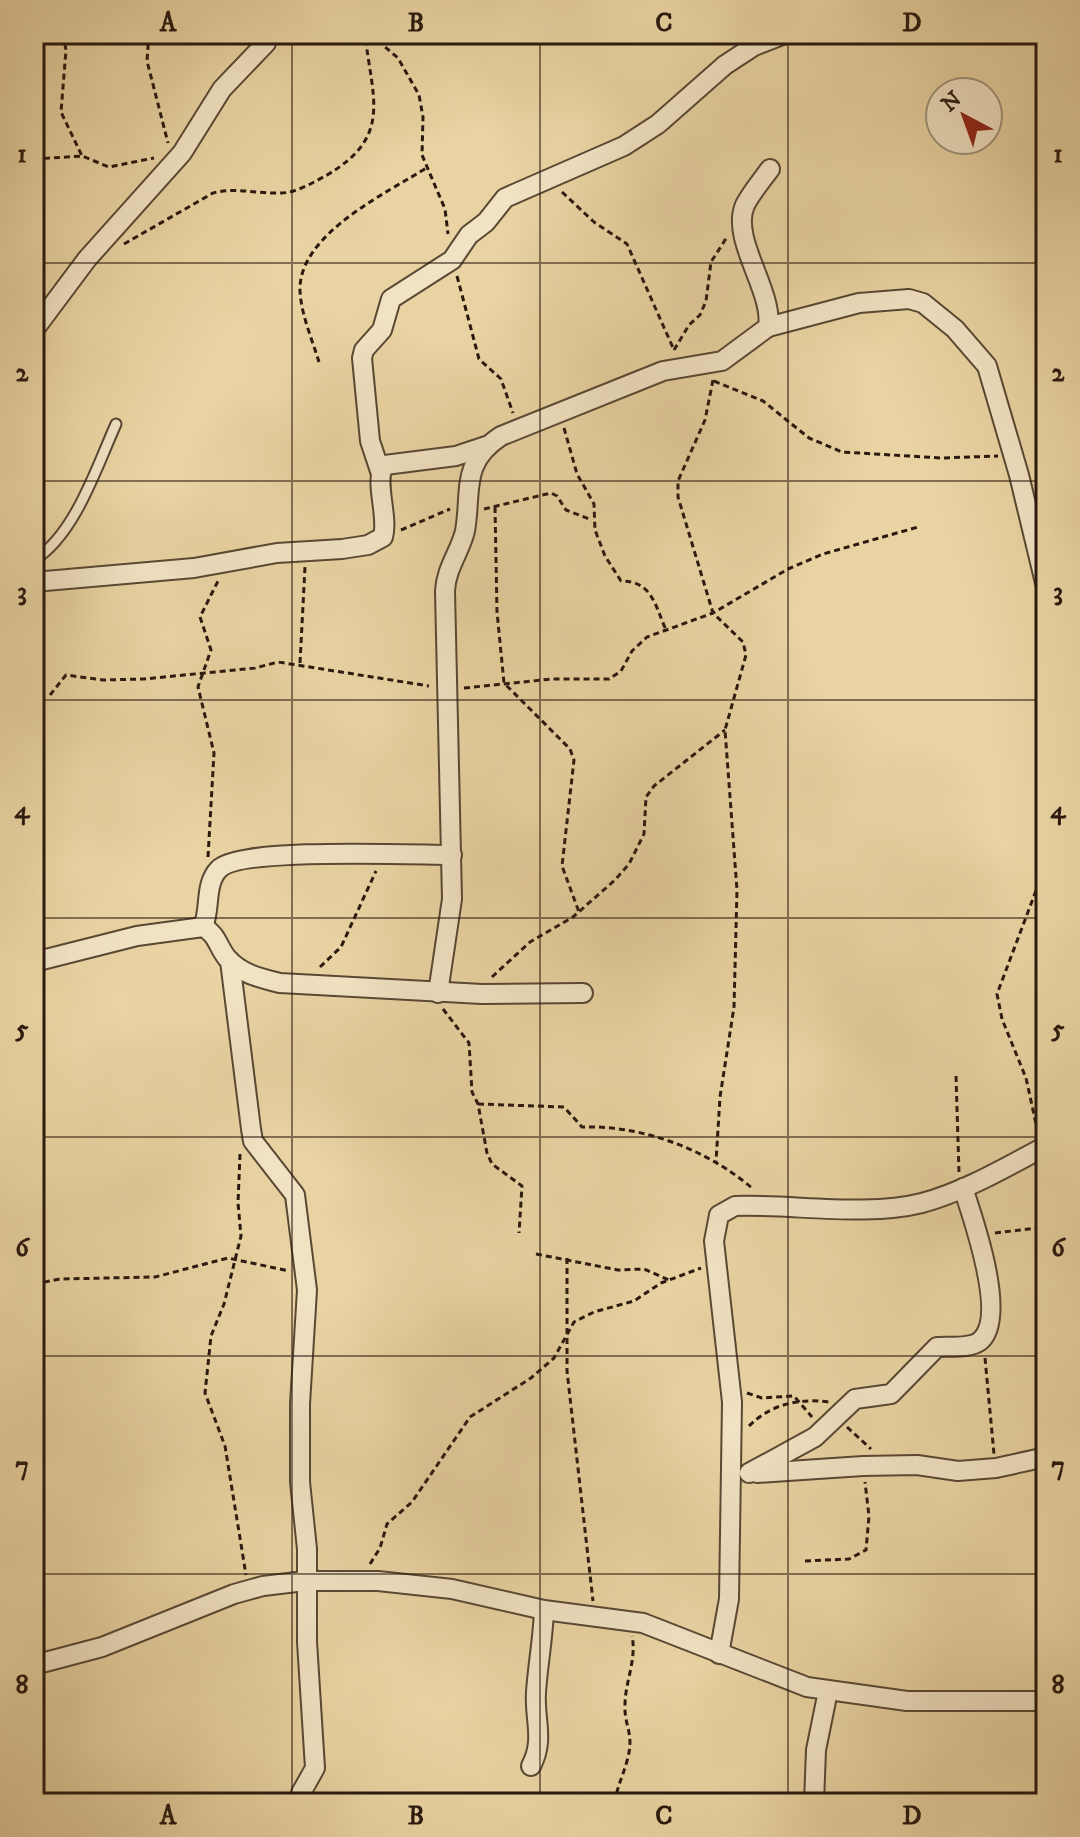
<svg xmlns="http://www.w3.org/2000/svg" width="1080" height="1837" viewBox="0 0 1080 1837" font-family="'IM FELL DW Pica',serif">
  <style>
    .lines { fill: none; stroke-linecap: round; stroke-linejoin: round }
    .service-casing { stroke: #594834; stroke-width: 13 }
    .minor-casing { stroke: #594834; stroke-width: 22 }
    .path { stroke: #29190f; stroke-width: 3; stroke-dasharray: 6 4; stroke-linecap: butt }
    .service { stroke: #f1e2c3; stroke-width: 9 }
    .minor { stroke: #f1e2c3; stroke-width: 18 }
    .grid { fill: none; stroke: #29190f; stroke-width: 2; stroke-opacity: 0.55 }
    .neatline { fill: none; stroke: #29190f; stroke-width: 3 }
    .grid-label { font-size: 26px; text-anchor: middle; font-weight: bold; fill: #29190f }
  </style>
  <rect width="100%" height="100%" fill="#e9d3a2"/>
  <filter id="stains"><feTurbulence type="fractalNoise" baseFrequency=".0025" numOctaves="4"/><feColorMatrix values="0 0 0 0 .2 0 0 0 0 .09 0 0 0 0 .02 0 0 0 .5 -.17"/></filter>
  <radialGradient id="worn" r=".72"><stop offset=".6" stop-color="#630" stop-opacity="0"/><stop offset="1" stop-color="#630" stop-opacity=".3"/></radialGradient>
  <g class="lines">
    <g class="service-casing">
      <path id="service" d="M34,560C75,535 97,466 116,424"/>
    </g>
    <g class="minor-casing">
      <g id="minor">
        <path d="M768,327L859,303L909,299L923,303L955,329L987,366L1019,475L1046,587"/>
        <path d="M34,330L87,259L182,153L222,89L266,43L268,34"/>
        <path d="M380,471L370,441L362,358L364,350L382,330L391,299L452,260L469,235L486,222L505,198L624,146L658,124L725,65L754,46L785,34"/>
        <path d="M34,582L194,568L277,553L342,549L368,545L383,537C389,516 373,479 385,465L456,456L486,446"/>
        <path d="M203,927C211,909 204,884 219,869C240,847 414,855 452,855"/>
        <path d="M230,961L251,1129L253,1141L295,1195L307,1290L300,1404V1482L307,1549V1642L315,1768L301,1793"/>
        <path d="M34,962L137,936L203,927C217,934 218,947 227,958C241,974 260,978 280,983L482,994L583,993"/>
        <path d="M438,993L452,899L445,591C446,568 460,552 465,531C472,491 460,463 501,436L663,371L722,361L768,327C774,292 730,239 745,205C751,193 762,180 770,169"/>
        <path d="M749,1473L815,1437L855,1399L891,1394L937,1347C949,1346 970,1349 980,1341C1008,1318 973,1218 963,1188"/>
        <path d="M757,1473L863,1466L917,1465L958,1471L996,1468L1046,1457"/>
        <path d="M719,1654L729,1599L732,1402L714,1241L719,1215L735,1206C793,1204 866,1217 922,1203C966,1191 1006,1167 1046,1146"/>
        <path d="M34,1665L102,1647L234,1594L263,1586L305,1581H378L452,1589L544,1610L643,1623L807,1687L907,1701H1046"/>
        <path d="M531,1766C545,1740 534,1719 536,1692C538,1664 543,1638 544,1610"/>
        <path d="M814,1803L816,1750L828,1691"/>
      </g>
    </g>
    <g class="path">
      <path d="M63,34L66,50L61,112L82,156"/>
      <path d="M149,34L147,61L168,143"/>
      <path d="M370,34L398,58L419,95L423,117L422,155L445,209L448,234"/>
      <path d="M34,159L82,156L109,167L154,158"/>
      <path d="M562,192L594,222L627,244L674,350"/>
      <path d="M124,244L213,193C236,187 258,194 281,193C296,193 314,182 327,175C393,136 372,99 365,34"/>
      <path d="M457,276L479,359L501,379L513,413"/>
      <path d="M674,350L689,325L700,315L706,301L711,262L727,237"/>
      <path d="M319,362C312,339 301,314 300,291C298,234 387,193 428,167"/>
      <path d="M713,380L705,420L678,481V497L713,613L743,642L746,655L725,730L737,890L734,1007L720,1097L716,1162"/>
      <path d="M714,381L763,401L809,438L842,452L942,458L998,456"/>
      <path d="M564,428L577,474L594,504L595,530L605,556L621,581C652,581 655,605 666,630"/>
      <path d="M495,507L497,612L504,683L570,749L574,760L562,866L579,912"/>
      <path d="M484,509L551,493L557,496L566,510L592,520"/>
      <path d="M401,530L450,509"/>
      <path d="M300,663L305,567"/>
      <path d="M464,688L552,679H609L621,671L632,651L647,637L713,613L788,569L823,554L918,527"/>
      <path d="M50,695L66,675L103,680L144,679L255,668L278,662L429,686"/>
      <path d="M208,857L214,753L198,687L211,650L200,617L218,581"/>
      <path d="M320,967L341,947L376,871"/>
      <path d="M492,977L530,942L573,917L615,880L629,864L644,834L646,797L654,786L725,730"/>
      <path d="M443,1009L469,1043L472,1092L478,1104L487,1153L492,1164L522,1186L519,1233"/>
      <path d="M956,1076L959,1173"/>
      <path d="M478,1104L564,1107L582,1127C642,1125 706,1149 752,1188"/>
      <path d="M1038,1133L1026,1078L1002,1019L997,994L1037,888L1046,875"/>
      <path d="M240,1154L238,1203L241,1236L224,1304L211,1336L205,1393L225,1446L246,1575"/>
      <path d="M995,1233L1046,1227"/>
      <path d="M536,1254L618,1270L644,1269L671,1281"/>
      <path d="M567,1258V1371L593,1601"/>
      <path d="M34,1284L60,1279L155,1277L228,1258L289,1271"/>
      <path d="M985,1358L994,1454"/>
      <path d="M747,1393L762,1398L794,1396L812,1417"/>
      <path d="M749,1426C771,1404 799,1398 829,1402"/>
      <path d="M847,1427L871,1449"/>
      <path d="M805,1561L849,1559L866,1550L869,1516L865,1482"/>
      <path d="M370,1564L380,1548L387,1524L412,1502L470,1417L531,1378L554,1358L574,1322L594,1312L634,1301L661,1283L701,1268"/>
      <path d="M615,1803C617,1786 623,1776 627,1761C635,1733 624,1727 625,1705C625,1682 637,1659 632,1636"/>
    </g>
    <use href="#service" class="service"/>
    <use href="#minor" class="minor"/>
  </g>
  <path class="grid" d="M292,34V1803M540,34V1803M788,34V1803M34,263H1046M34,481H1046M34,700H1046M34,918H1046M34,1137H1046M34,1356H1046M34,1574H1046"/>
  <rect width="1080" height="1837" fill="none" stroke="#e9d3a2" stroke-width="88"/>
  <g transform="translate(964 116) rotate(319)"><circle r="38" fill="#f1e2c3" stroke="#a1927b" stroke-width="2"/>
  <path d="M0-6L14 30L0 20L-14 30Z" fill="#8f2418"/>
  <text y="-12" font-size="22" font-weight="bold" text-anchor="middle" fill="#29190f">N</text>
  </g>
  <rect x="44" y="44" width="992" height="1749" class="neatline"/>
  <g class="grid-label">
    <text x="168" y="31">A</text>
    <text x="416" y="31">B</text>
    <text x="664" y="31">C</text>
    <text x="912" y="31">D</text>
    <text x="22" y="162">1</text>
    <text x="1058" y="162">1</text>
    <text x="22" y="381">2</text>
    <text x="1058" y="381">2</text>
    <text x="22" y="600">3</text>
    <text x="1058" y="600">3</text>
    <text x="22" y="818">4</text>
    <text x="1058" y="818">4</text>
    <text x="22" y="1037">5</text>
    <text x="1058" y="1037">5</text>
    <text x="22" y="1256">6</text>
    <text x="1058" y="1256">6</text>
    <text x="22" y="1474">7</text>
    <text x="1058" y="1474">7</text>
    <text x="22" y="1693">8</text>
    <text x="1058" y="1693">8</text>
    <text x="168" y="1824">A</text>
    <text x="416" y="1824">B</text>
    <text x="664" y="1824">C</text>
    <text x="912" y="1824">D</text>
  </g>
  <rect width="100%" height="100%" filter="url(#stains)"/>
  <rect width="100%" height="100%" fill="url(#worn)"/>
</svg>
